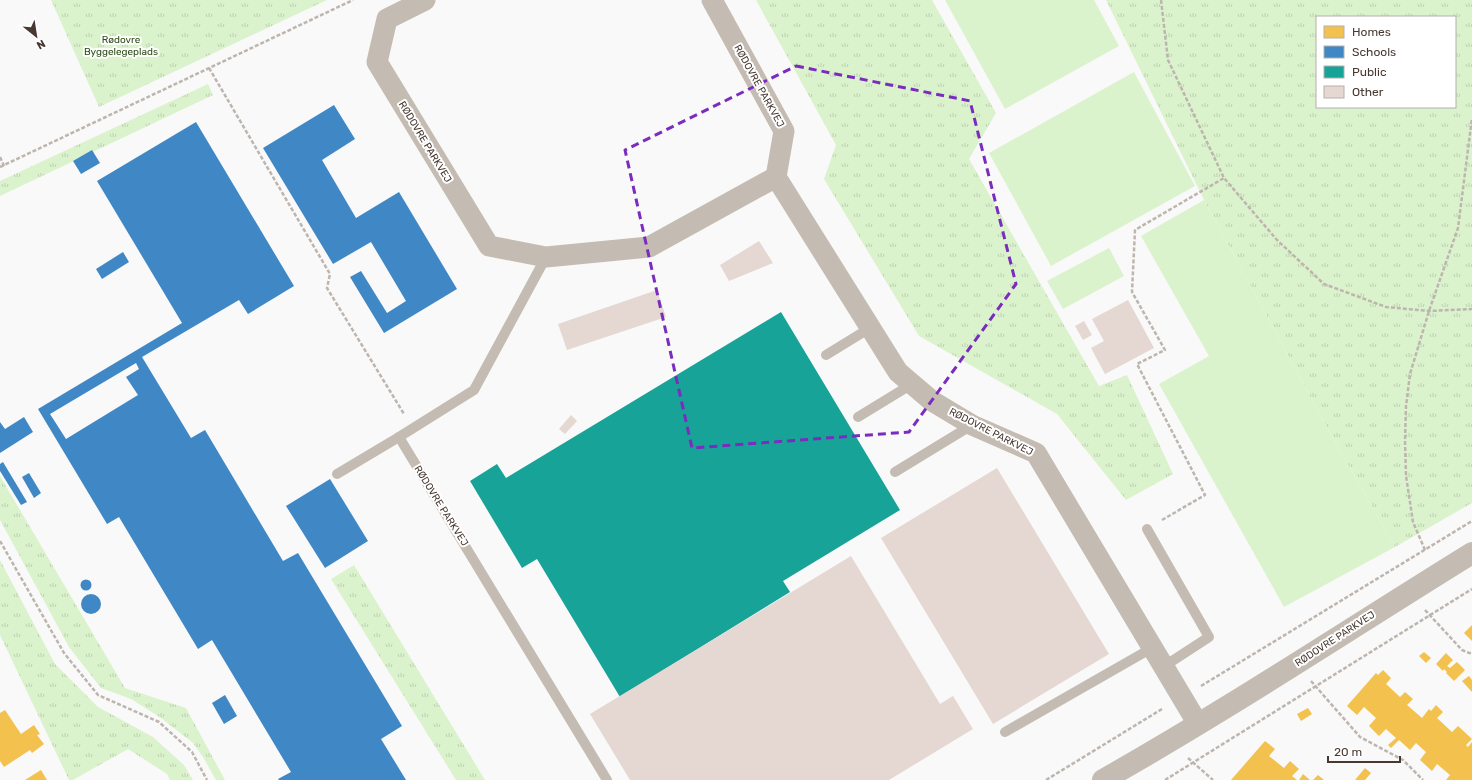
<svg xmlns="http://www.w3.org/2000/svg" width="1472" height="780" viewBox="0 0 1472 780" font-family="Rubik,sans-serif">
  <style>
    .grass { fill: url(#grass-tufts); fill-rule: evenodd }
    .pitch { fill: #dbf3cd }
    .homes { fill: #f2c14e }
    .schools { fill: #3f88c5; fill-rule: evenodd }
    .public { fill: #17a398 }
    .building { fill: #e5d7d1 }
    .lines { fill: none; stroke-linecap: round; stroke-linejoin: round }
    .path { stroke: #bdb5ae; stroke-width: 2.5; stroke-dasharray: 4 2; stroke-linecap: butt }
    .service { stroke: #c4bcb2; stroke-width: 10 }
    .minor { stroke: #c4bcb2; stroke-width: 21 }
    .tertiary { stroke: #c4bcb2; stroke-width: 22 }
    .marked { fill: none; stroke: #7b2cbf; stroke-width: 3; stroke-dasharray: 8 5; stroke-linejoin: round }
    .labels { text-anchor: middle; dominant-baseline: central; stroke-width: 4; stroke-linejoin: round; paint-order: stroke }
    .park-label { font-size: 10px; fill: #294a11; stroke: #fff }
    .street-label { font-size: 10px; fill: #483832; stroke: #fff }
  </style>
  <defs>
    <pattern id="grass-tufts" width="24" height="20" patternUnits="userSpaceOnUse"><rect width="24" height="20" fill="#dbf3cd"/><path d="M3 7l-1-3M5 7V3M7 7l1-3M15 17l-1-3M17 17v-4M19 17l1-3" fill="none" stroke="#bdd1b0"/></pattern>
  </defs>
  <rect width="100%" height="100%" fill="#f9f9f9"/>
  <g class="grass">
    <path d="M51,0H327L99,107Z"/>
    <path d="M756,0H932L996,113L969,159L1099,386L1127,375L1173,474L1126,500L1057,414L919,336L824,179L836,145Z"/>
    <path d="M1106,0H1472V503L1395,547L1331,435L1204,200ZM1317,17H1455V107H1317Z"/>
    <path d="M208,84L213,95L0,196V181Z"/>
    <path d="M0,476L125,688L186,708L225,780H216L203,757L193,743L161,718L131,699L101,688L69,647L0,520Z"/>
    <path d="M0,560L55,664L98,707L153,737L184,765L193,780H170L167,774L128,749L73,780H69L0,635Z"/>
    <path d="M354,565L485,780H456L331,579Z"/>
  </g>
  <g class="pitch">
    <path d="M945,0H1094L1119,46L1005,109Z"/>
    <path d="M1134,72L1195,186L1051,266L989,153Z"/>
    <path d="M1204,200L1331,435L1395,547L1284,607L1159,384L1209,356L1141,236Z"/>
    <path d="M1109,248L1124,276L1063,309L1047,281Z"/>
  </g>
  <g class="homes">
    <path d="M1472,625V641L1464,633Z"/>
    <path d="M1424,652L1431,658L1426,663L1419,656Z"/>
    <path d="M1446,653L1453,660L1447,666L1450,668L1457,662L1465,670L1454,681L1446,673L1447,672L1444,669L1443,671L1436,664Z"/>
    <path d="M1383,670L1391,678L1386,684L1400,697L1405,692L1413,699L1407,705L1422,718L1429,709L1431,711L1436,705L1443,712L1437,718L1452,732L1458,726L1472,739L1466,745L1468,747L1472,742V780H1446L1450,775L1437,764L1432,771L1420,760L1426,752L1416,743L1410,750L1399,740L1391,748L1388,745L1396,738L1386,729L1379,736L1369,726L1376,718L1364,707L1357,715L1347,706L1376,673L1378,675Z"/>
    <path d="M1469,676L1472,680V692L1462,681Z"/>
    <path d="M1308,708L1312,714L1301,721L1297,714Z"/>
    <path d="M5,710L21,734L34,725L40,734L37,735L44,744L32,753L30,750L4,767L0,761V713Z"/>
    <path d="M1265,741L1275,749L1269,756L1284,768L1290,761L1299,769L1292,776L1297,780H1231Z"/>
    <path d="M1365,768L1371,773L1365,780H1355Z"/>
    <path d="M41,770L47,780H25Z"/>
    <path d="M1303,774L1310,780H1299Z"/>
    <path d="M1318,775L1324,780H1313Z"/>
  </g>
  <g class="schools">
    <path d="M334,105L355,139L322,160L356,218L399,192L457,289L384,333L350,277L361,271L387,313L406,301L371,242L333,264L263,148Z"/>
    <path d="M196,122L294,286L248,314L239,300L142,357L191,438L205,430L283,561L298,553L402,726L381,739L406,780H279L278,779L291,772L212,640L198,649L119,517L107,524L38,409L182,323L97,181ZM136,363L139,369L126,377L138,395L66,439L50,414Z"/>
    <path d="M92,150L100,163L81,174L73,161Z"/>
    <path d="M123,252L129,262L102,279L96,269Z"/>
    <path d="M24,417L33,432L0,453V422L5,429Z"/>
    <path d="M3,462L27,502L21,505L0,471V464Z"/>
    <path d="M29,473L41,493L34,498L22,477Z"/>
    <path d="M330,479L368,541L325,568L286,506Z"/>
    <circle cx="86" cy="585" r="5.5"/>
    <circle cx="91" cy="604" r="10"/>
    <path d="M225,695L237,716L224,724L212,703Z"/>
  </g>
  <path class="public" d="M781,312L900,510L783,581L790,592L620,697L537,559L522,568L470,481L497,464L506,478Z"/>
  <g class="building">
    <path d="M759,241L773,263L729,281L720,265Z"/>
    <path d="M657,290L666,317L567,350L558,324Z"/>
    <path d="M1128,300L1154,348L1105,374L1091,348L1104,341L1092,319Z"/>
    <path d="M1084,321L1092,335L1083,340L1075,326Z"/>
    <path d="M571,415L577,421L565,434L559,429Z"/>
    <path d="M997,468L1109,654L993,724L881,538Z"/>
    <path d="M851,556L940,704L953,696L973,729L889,780H630L590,714Z"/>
  </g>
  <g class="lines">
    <g class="path">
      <path d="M1161,0L1168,60L1224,178L1277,240L1324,284L1386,307L1429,311L1472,309"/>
      <path d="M209,68L330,274L327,288L404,414"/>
      <path d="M0,157L4,166"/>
      <path d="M0,167L353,0"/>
      <path d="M1162,520L1205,495L1137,364L1165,350L1132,292L1135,230L1224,178"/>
      <path d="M0,541L64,653L98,695L159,722L192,752L207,780"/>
      <path d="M1425,550L1413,522L1406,476L1405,441L1406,406L1410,374L1429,311L1458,228L1472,118"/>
      <path d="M1425,610L1462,650L1472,654"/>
      <path d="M1311,681L1360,737L1403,760L1423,780"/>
      <path d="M1201,686L1472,521"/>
      <path d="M1188,758L1213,780"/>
      <path d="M1046,780L1162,709"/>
      <path d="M1165,780L1472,589"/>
    </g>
    <g class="service">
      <path d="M546,257L474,390L399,437L607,780"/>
      <path d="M826,355L870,328"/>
      <path d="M858,417L912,384"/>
      <path d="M895,472L972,425"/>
      <path d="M337,474L399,437"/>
      <path d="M1147,529L1209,637L1163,667"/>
      <path d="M1005,732L1152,648"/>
    </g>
    <g class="minor">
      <path d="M425,0L387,19L377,62L489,246L546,257L649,247L776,177"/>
      <path d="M712,0L784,131L776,177L898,372L932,401L972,425L1036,453L1198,724"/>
    </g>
    <path class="tertiary" d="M1103,780C1229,709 1349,629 1472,553"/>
  </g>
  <path class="marked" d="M796,66L970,101L1016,284L909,432L692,448L625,150Z"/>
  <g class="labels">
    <g class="park-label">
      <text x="121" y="40">Rødovre<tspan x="121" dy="12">Byggelegeplads</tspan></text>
    </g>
    <g class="street-label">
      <text transform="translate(759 86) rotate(61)">RØDOVRE PARKVEJ</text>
      <text transform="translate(425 142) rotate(59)">RØDOVRE PARKVEJ</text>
      <text transform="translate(991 432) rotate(27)">RØDOVRE PARKVEJ</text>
      <text transform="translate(441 506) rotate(58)">RØDOVRE PARKVEJ</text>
      <text transform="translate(1335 639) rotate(-33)">RØDOVRE PARKVEJ</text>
    </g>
  </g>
  <rect x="1316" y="16" width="140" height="92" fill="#ffffff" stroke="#b6afad"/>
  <rect x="1324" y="26" width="20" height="12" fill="#f2c14e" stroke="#b6afad"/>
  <text x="1352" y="36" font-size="12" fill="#483832">Homes</text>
  <rect x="1324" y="46" width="20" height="12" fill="#3f88c5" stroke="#b6afad"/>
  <text x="1352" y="56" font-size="12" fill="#483832">Schools</text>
  <rect x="1324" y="66" width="20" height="12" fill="#17a398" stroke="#b6afad"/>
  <text x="1352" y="76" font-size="12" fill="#483832">Public</text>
  <rect x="1324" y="86" width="20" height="12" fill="#e5d7d1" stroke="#b6afad"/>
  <text x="1352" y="96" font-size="12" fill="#483832">Other</text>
  <g transform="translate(36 36) rotate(150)" stroke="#ffffff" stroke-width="3" paint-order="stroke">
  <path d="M0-3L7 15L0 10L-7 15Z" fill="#483832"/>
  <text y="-6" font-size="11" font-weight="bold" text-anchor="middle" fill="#483832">N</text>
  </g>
  <path d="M1328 756v6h72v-6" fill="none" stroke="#483832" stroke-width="2"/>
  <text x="1334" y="756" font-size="12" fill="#483832" stroke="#ffffff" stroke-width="3" paint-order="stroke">20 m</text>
</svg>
